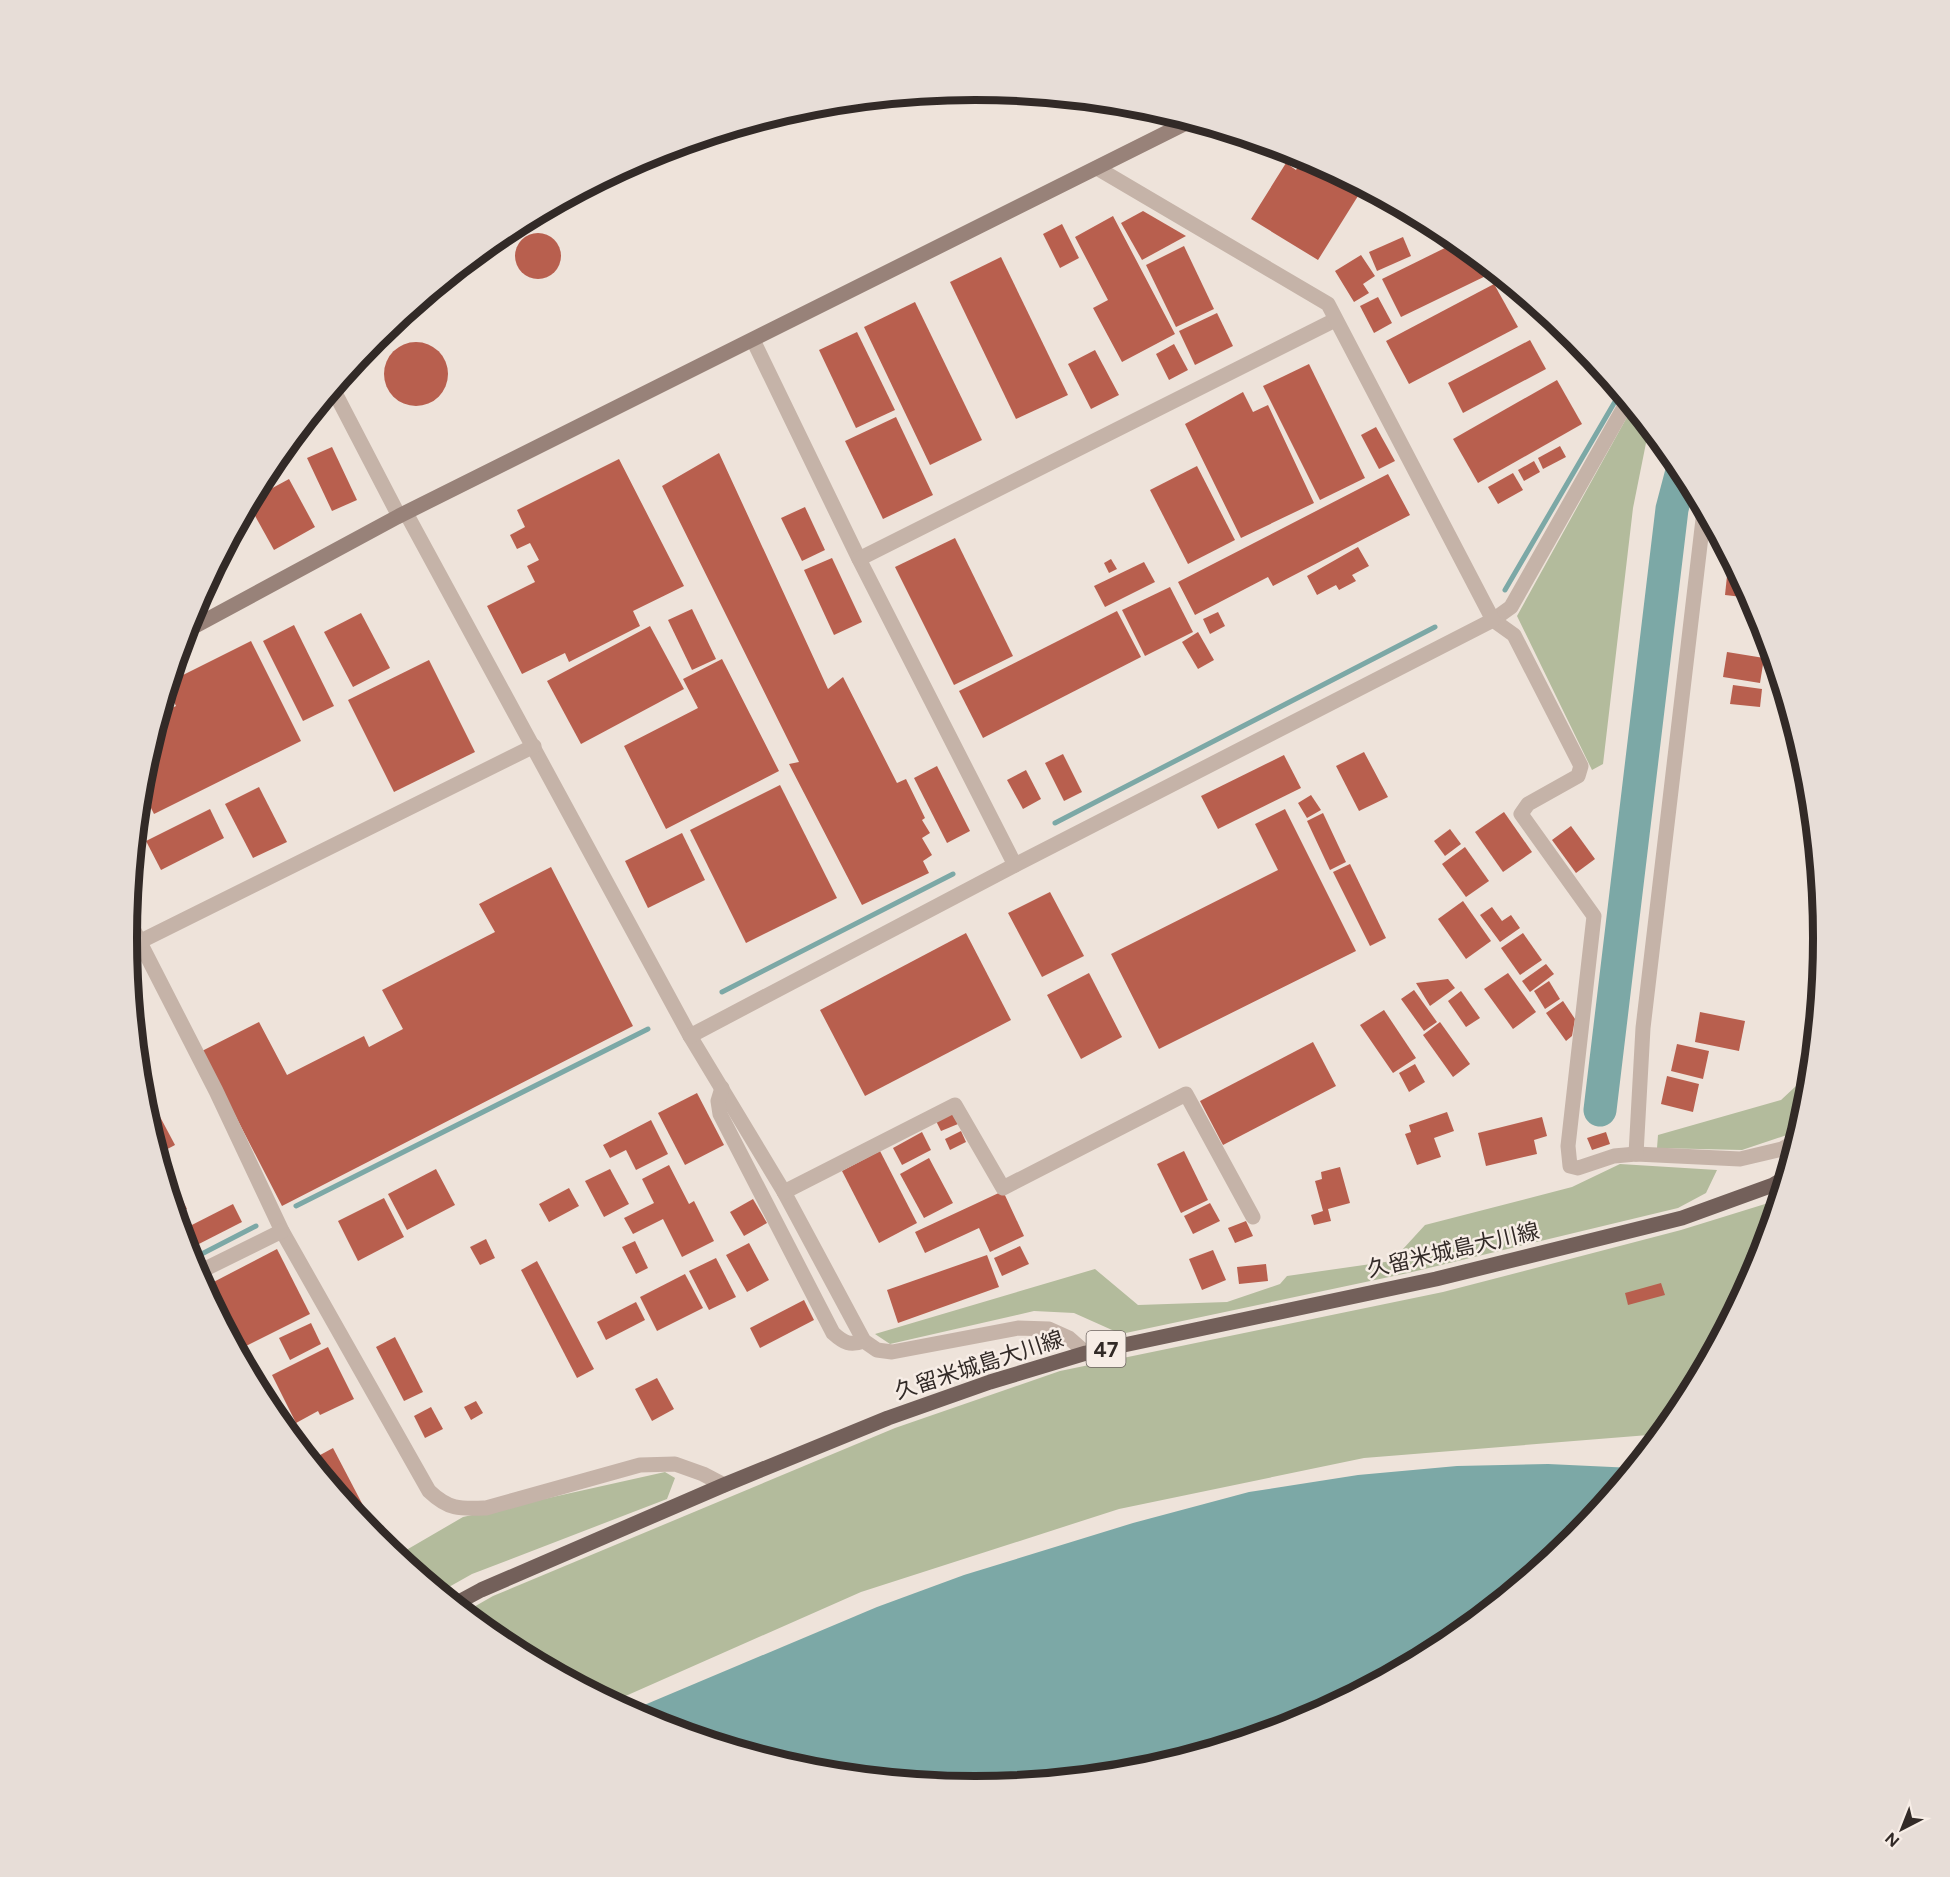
<svg xmlns="http://www.w3.org/2000/svg" width="1950" height="1877" viewBox="0 0 1950 1877" font-family="Figtree,'Noto Sans JP',sans-serif">
  <style>
    .green { fill: #b3bb9c }
    .water { fill: #7ca8a6 }
    .lines { fill: none; stroke-linecap: round; stroke-linejoin: round }
    .stream { stroke: #7ca8a6; stroke-width: 5 }
    .river { stroke: #7ca8a6; stroke-width: 33 }
    .building { fill: #b85f4e }
    .street { stroke: #c5b3a8; stroke-width: 15 }
    .secondary { stroke: #988279; stroke-width: 15 }
    .primary { stroke: #73605a; stroke-width: 15 }
    .labels { text-anchor: middle; dominant-baseline: central; stroke-width: 5; stroke-linejoin: round; paint-order: stroke }
    .shield { fill: #f7ede6; stroke: #6d6460; stroke-width: 1.5 }
    .shield-label { font-size: 21px; font-weight: bold; fill: #322a27 }
    .street-label { font-size: 22px; fill: #322a27; stroke: #f7ede6 }
    .rim { fill: none; stroke: #322a27; stroke-width: 8 }
  </style>
  <rect width="100%" height="100%" fill="#eee3da"/>
  <g class="green">
    <path d="M1632,408L1649,428L1633,508L1603,764L1592,770L1517,616Z"/>
    <path d="M1810,1073L1807,1104L1801,1126L1793,1133L1742,1150L1657,1148L1658,1135L1781,1100Z"/>
    <path d="M1620,1164L1717,1170L1706,1193L1678,1208L1408,1273L1121,1334L1074,1313L1034,1311L890,1344L875,1334L1095,1269L1138,1305L1227,1302L1280,1284L1287,1276L1392,1261L1425,1225L1572,1187Z"/>
    <path d="M1778,1200L1759,1264L1680,1410L1661,1434L1364,1458L1119,1509L861,1592L612,1702L503,1644L465,1612L493,1596L895,1428L1060,1371L1443,1292L1681,1230Z"/>
    <path d="M665,1472L675,1478L667,1499L472,1574L440,1592L396,1556L463,1517Z"/>
  </g>
  <path class="water" d="M1548,1464L1633,1468L1575,1539L1446,1644L1299,1723L1140,1771L975,1787L809,1771L650,1722L630,1711L877,1607L964,1575L1133,1523L1249,1492L1358,1475L1457,1466Z"/>
  <g class="lines">
    <g class="stream">
      <path d="M1505,590L1620,393"/>
      <path d="M1055,823L1435,627"/>
      <path d="M722,992L953,874"/>
      <path d="M296,1206L648,1029"/>
      <path d="M190,1260L256,1226"/>
    </g>
    <path class="river" d="M1600,1110L1672,509L1682,471"/>
  </g>
  <g class="building">
    <path d="M1304,157L1363,188L1318,260L1251,219L1286,163L1296,170Z"/>
    <path d="M1143,211L1186,236L1142,260L1121,223Z"/>
    <path d="M1113,216L1175,334L1122,362L1093,308L1108,300L1075,237Z"/>
    <path d="M1062,224L1079,258L1060,268L1043,234Z"/>
    <circle cx="538" cy="256" r="23"/>
    <path d="M1403,237L1411,256L1377,271L1369,252Z"/>
    <path d="M1457,242L1494,272L1401,317L1382,279Z"/>
    <path d="M1184,246L1214,309L1176,327L1146,265Z"/>
    <path d="M1361,255L1375,276L1363,284L1369,293L1354,302L1335,271Z"/>
    <path d="M1001,257L1068,395L1016,419L950,282Z"/>
    <path d="M1494,284L1518,327L1409,384L1386,341Z"/>
    <path d="M1378,297L1392,323L1374,333L1360,306Z"/>
    <path d="M915,302L982,440L930,465L864,327Z"/>
    <path d="M407,312L403,321L395,328L382,333Z"/>
    <path d="M1217,313L1233,346L1195,365L1179,331Z"/>
    <path d="M857,332L895,410L856,428L819,350Z"/>
    <path d="M1530,340L1546,369L1463,413L1448,383Z"/>
    <circle cx="416" cy="374" r="32"/>
    <path d="M1174,344L1188,370L1169,380L1156,354Z"/>
    <path d="M1095,350L1119,395L1091,409L1068,364Z"/>
    <path d="M1309,364L1365,478L1320,500L1263,386Z"/>
    <path d="M1557,380L1582,424L1478,483L1453,439Z"/>
    <path d="M1243,392L1253,412L1268,405L1314,503L1241,538L1185,424Z"/>
    <path d="M896,417L933,495L883,519L845,441Z"/>
    <path d="M1376,427L1395,461L1379,469L1361,435Z"/>
    <path d="M1560,446L1566,457L1543,469L1538,458Z"/>
    <path d="M332,447L357,500L332,511L307,458Z"/>
    <path d="M719,453L828,689L843,677L897,783L906,779L925,818L922,820L930,833L922,838L932,855L923,861L929,873L862,905L789,764L799,762L662,486Z"/>
    <path d="M619,459L684,586L633,611L640,626L569,662L565,653L522,674L487,606L535,582L527,566L539,560L530,543L517,549L510,535L525,527L517,510Z"/>
    <path d="M1534,461L1540,472L1524,481L1518,470Z"/>
    <path d="M1197,466L1235,540L1188,564L1150,490Z"/>
    <path d="M1513,473L1523,490L1498,504L1488,487Z"/>
    <path d="M1388,474L1410,515L1273,586L1268,577L1195,615L1178,582Z"/>
    <path d="M289,479L315,527L274,550L249,505L252,499Z"/>
    <path d="M805,507L825,550L802,561L781,518Z"/>
    <path d="M955,538L1013,656L954,685L895,567Z"/>
    <path d="M1358,547L1369,566L1352,575L1356,581L1339,590L1336,585L1317,595L1307,576Z"/>
    <path d="M1729,557L1751,598L1725,595Z"/>
    <path d="M832,558L862,622L834,635L804,570Z"/>
    <path d="M1111,559L1117,569L1109,573L1104,563Z"/>
    <path d="M1144,562L1155,582L1105,607L1094,586Z"/>
    <path d="M1170,587L1193,632L1145,656L1122,610Z"/>
    <path d="M692,609L716,659L692,670L668,620Z"/>
    <path d="M1117,611L1141,657L983,738L959,691Z"/>
    <path d="M1218,612L1225,626L1210,634L1203,619Z"/>
    <path d="M361,613L390,668L353,687L324,632Z"/>
    <path d="M294,625L334,706L303,721L263,641Z"/>
    <path d="M650,626L684,689L581,744L547,681Z"/>
    <path d="M1198,632L1214,660L1198,669L1182,642Z"/>
    <path d="M251,641L301,741L154,814L141,788L143,773L146,764L154,760L149,751L161,713L176,706L168,690L171,681Z"/>
    <path d="M1727,652L1764,658L1760,683L1723,677Z"/>
    <path d="M722,659L779,771L666,829L624,746L698,708L683,679Z"/>
    <path d="M429,660L475,752L394,792L348,700Z"/>
    <path d="M1733,685L1762,689L1760,707L1730,704Z"/>
    <path d="M1364,752L1388,797L1359,811L1336,766Z"/>
    <path d="M1063,754L1082,792L1064,801L1045,763Z"/>
    <path d="M1284,755L1301,788L1218,829L1201,796Z"/>
    <path d="M937,766L970,831L947,843L914,778Z"/>
    <path d="M1026,770L1041,799L1023,809L1007,780Z"/>
    <path d="M780,785L837,898L746,943L690,830Z"/>
    <path d="M259,787L287,842L253,858L225,804Z"/>
    <path d="M1311,795L1321,810L1307,818L1298,803Z"/>
    <path d="M210,809L224,838L161,870L146,841Z"/>
    <path d="M1285,809L1356,951L1159,1049L1111,954L1278,870L1255,824Z"/>
    <path d="M1504,812L1532,852L1503,872L1475,832Z"/>
    <path d="M1323,813L1346,862L1330,870L1307,821Z"/>
    <path d="M1571,826L1595,859L1576,873L1552,840Z"/>
    <path d="M1450,829L1461,844L1445,856L1434,841Z"/>
    <path d="M682,833L705,880L648,908L625,861Z"/>
    <path d="M1465,847L1489,881L1466,897L1442,864Z"/>
    <path d="M1350,864L1386,938L1370,946L1333,872Z"/>
    <path d="M551,867L633,1026L282,1206L202,1051L259,1022L287,1075L364,1036L369,1047L403,1029L382,990L495,932L479,904Z"/>
    <path d="M1050,892L1084,956L1042,977L1008,913Z"/>
    <path d="M1463,901L1491,941L1466,959L1438,919Z"/>
    <path d="M1492,907L1502,921L1511,915L1520,928L1500,942L1480,915Z"/>
    <path d="M966,933L1011,1020L865,1096L820,1010Z"/>
    <path d="M1523,933L1542,960L1520,975L1501,948Z"/>
    <path d="M1546,964L1554,974L1530,992L1522,981Z"/>
    <path d="M1089,973L1122,1037L1081,1059L1047,995Z"/>
    <path d="M1508,973L1536,1012L1513,1029L1484,989Z"/>
    <path d="M1448,979L1455,988L1430,1006L1416,983Z"/>
    <path d="M1549,981L1560,999L1545,1009L1534,991Z"/>
    <path d="M1414,990L1437,1022L1424,1031L1401,999Z"/>
    <path d="M1461,991L1480,1018L1466,1027L1448,1001Z"/>
    <path d="M1563,1001L1575,1019L1572,1036L1566,1041L1546,1013Z"/>
    <path d="M1384,1010L1416,1058L1393,1073L1360,1025Z"/>
    <path d="M1700,1012L1745,1021L1739,1051L1695,1042Z"/>
    <path d="M1440,1022L1470,1064L1453,1077L1423,1035Z"/>
    <path d="M1313,1042L1336,1086L1223,1145L1200,1101Z"/>
    <path d="M1677,1044L1709,1051L1703,1079L1671,1071Z"/>
    <path d="M1415,1064L1425,1082L1409,1092L1399,1073Z"/>
    <path d="M1667,1076L1699,1084L1693,1112L1661,1104Z"/>
    <path d="M140,1079L175,1145L158,1154L143,1104Z"/>
    <path d="M697,1093L724,1145L685,1165L658,1113Z"/>
    <path d="M1447,1112L1454,1131L1434,1138L1441,1157L1417,1165L1405,1134L1411,1132L1409,1125Z"/>
    <path d="M952,1113L958,1124L941,1131L936,1121Z"/>
    <path d="M1542,1117L1547,1136L1534,1140L1537,1154L1486,1166L1478,1133Z"/>
    <path d="M651,1120L668,1154L636,1170L626,1150L610,1158L603,1145Z"/>
    <path d="M961,1131L966,1142L950,1150L945,1139Z"/>
    <path d="M922,1132L931,1150L902,1165L893,1148Z"/>
    <path d="M1606,1132L1610,1144L1592,1150L1587,1138Z"/>
    <path d="M880,1151L917,1223L879,1243L842,1171Z"/>
    <path d="M1184,1151L1208,1200L1181,1213L1157,1164Z"/>
    <path d="M929,1158L953,1203L924,1218L900,1174Z"/>
    <path d="M669,1165L689,1204L694,1201L714,1241L682,1257L663,1219L633,1234L624,1218L654,1203L642,1179Z"/>
    <path d="M1340,1167L1350,1203L1328,1209L1331,1221L1314,1225L1311,1215L1323,1211L1315,1181L1322,1179L1321,1172Z"/>
    <path d="M436,1169L455,1205L407,1230L388,1194Z"/>
    <path d="M610,1169L629,1204L604,1217L585,1181Z"/>
    <path d="M175,1185L187,1209L176,1214L168,1188Z"/>
    <path d="M569,1188L579,1206L549,1222L539,1204Z"/>
    <path d="M1003,1191L1024,1236L990,1252L979,1228L925,1253L915,1232Z"/>
    <path d="M384,1198L404,1237L358,1261L338,1221Z"/>
    <path d="M753,1199L767,1223L744,1236L730,1212Z"/>
    <path d="M1210,1203L1220,1221L1193,1234L1184,1216Z"/>
    <path d="M233,1204L242,1222L191,1248L182,1230Z"/>
    <path d="M1246,1221L1253,1236L1235,1243L1228,1228Z"/>
    <path d="M486,1239L495,1258L480,1265L470,1247Z"/>
    <path d="M635,1241L648,1268L636,1274L622,1247Z"/>
    <path d="M749,1243L769,1280L747,1292L726,1255Z"/>
    <path d="M1020,1246L1029,1264L1002,1276L994,1258Z"/>
    <path d="M277,1249L310,1314L238,1350L204,1287Z"/>
    <path d="M1213,1250L1226,1280L1202,1290L1189,1259Z"/>
    <path d="M987,1255L999,1287L898,1323L887,1290Z"/>
    <path d="M716,1258L736,1297L709,1310L689,1271Z"/>
    <path d="M537,1261L594,1369L577,1378L521,1270Z"/>
    <path d="M1266,1264L1268,1281L1239,1284L1237,1267Z"/>
    <path d="M685,1274L703,1308L657,1331L640,1297Z"/>
    <path d="M1661,1283L1665,1295L1628,1305L1625,1293Z"/>
    <path d="M804,1300L814,1320L760,1348L750,1328Z"/>
    <path d="M636,1302L645,1320L606,1340L597,1322Z"/>
    <path d="M311,1323L321,1344L290,1360L279,1338Z"/>
    <path d="M395,1337L423,1392L404,1401L376,1347Z"/>
    <path d="M328,1347L354,1399L320,1415L318,1411L296,1423L272,1375Z"/>
    <path d="M657,1378L674,1409L652,1421L635,1389Z"/>
    <path d="M476,1401L483,1413L471,1420L464,1407Z"/>
    <path d="M431,1407L443,1429L425,1438L414,1416Z"/>
    <path d="M333,1448L367,1513L358,1517L311,1460Z"/>
  </g>
  <g class="lines">
    <g class="street">
      <path d="M753,340L859,559L1015,865"/>
      <path d="M333,389L399,516"/>
      <path d="M1627,402L1511,607L1493,620L1514,635L1581,766L1578,776L1528,804L1521,814L1594,916L1568,1146L1570,1166L1578,1168L1614,1156L1636,1154L1740,1159L1782,1149L1796,1141"/>
      <path d="M406,513L690,1036L784,1192L864,1341L877,1350L892,1352L1018,1328L1049,1329L1069,1338L1086,1353"/>
      <path d="M859,559L1335,320"/>
      <path d="M128,919L216,1091L282,1231L429,1491C449,1510 460,1509 486,1508L640,1465L675,1464L703,1474L724,1485"/>
      <path d="M127,948L534,746"/>
      <path d="M690,1036L1015,865L1493,620L1328,304L1097,168"/>
      <path d="M722,1088L718,1101L720,1114L833,1333C844,1343 850,1346 864,1341"/>
      <path d="M1636,1154L1643,1028L1704,511"/>
      <path d="M784,1192L955,1105L1003,1188L1186,1094L1253,1217"/>
      <path d="M197,1273L282,1231"/>
    </g>
    <path class="secondary" d="M186,631L399,516L1190,121"/>
    <path class="primary" d="M455,1604L481,1590L724,1485L888,1418L990,1382L1086,1353L1436,1279L1682,1218L1773,1185L1785,1178"/>
  </g>
  <g class="labels">
    <rect class="shield" x="1086.5" y="1331" width="39" height="36" rx="4.5"/>
    <g class="shield-label">
      <text x="1106" y="1349">47</text>
    </g>
    <g class="street-label">
      <text transform="translate(1453 1250) rotate(-13)">久留米城島大川線</text>
      <text transform="translate(979 1365) rotate(-18)">久留米城島大川線</text>
    </g>
  </g>
  <path d="M0 0H1950V1877H0ZM137 938a838 838 0 1 1 1676 0a838 838 0 1 1-1676 0Z" fill="#e7ddd7" fill-rule="evenodd"/>
  <path class="rim" d="M137 938a838 838 0 1 1 1676 0a838 838 0 1 1-1676 0Z"/>
  <g transform="translate(1902 1829) rotate(222)" stroke="#f7ede6" stroke-width="4.5" paint-order="stroke">
  <path d="M0-4.5L10 22L0 15L-10 22Z" fill="#322a27"/>
  <text y="-9" font-size="16" font-weight="bold" text-anchor="middle" fill="#322a27">N</text>
  </g>
</svg>
